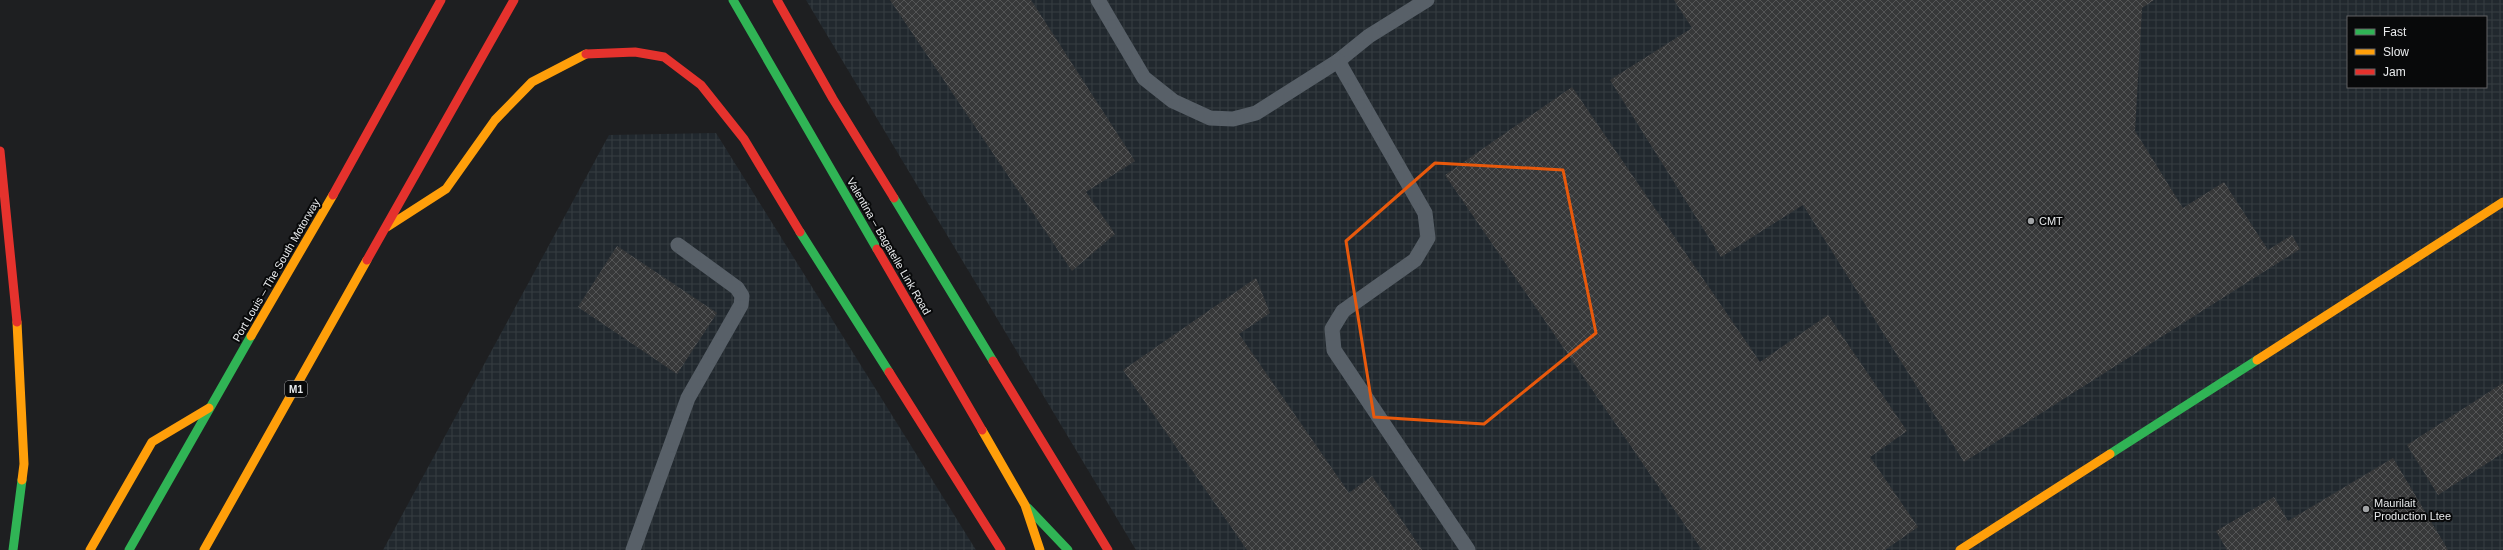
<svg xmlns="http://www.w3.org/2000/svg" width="2503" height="550" viewBox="0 0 2503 550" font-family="Arial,sans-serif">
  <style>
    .industrial { fill: url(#industrial-grid); fill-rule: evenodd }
    .building { fill: url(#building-cross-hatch) }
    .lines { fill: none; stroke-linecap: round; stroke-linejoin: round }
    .lane { stroke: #586068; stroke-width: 15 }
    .fast { stroke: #30b455; stroke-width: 9 }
    .slow { stroke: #ff9f0a; stroke-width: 9 }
    .jam { stroke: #e5322d; stroke-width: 9 }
    .marked { fill: none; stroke: #e8590c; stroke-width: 3; stroke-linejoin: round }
    .poi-dot { fill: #a2a4a6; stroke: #08090a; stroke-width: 1.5 }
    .labels { text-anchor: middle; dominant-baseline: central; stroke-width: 4; stroke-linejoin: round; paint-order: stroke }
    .shield { fill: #08090a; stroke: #a6a7a9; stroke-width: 1 }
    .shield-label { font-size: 10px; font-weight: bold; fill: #e9ebed }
    .poi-label { font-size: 11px; fill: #e9ebed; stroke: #08090a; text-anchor: start }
    .street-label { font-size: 11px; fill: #e9ebed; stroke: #08090a }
  </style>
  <defs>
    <pattern id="industrial-grid" width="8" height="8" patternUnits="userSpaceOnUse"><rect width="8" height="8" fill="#21282e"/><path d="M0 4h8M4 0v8" fill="none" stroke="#363d42"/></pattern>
    <pattern id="building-cross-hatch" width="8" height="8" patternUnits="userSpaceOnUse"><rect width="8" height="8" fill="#373839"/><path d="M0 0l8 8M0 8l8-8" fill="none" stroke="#545556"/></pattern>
  </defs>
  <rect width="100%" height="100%" fill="#1e1f21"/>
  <g class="industrial">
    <path d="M806,0H2503V550H1136ZM2348,17H2486V87H2348Z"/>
    <path d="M716,133L976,550H383L609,135Z"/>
  </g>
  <g class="building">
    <path d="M890,0H1031L1135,161L1086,192L1115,234L1072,271Z"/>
    <path d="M1674,0H2154L2142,8L2135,131L2183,208L2224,182L2268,250L2292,235L2300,249L1964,462L1803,205L1721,257L1610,80L1692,28Z"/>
    <path d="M1572,87L1760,362L1828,315L1907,431L1870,457L1918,527L1885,550H1702L1445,175Z"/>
    <path d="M617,246L717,313L677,374L578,307Z"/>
    <path d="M1256,278L1270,313L1239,334L1349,493L1372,476L1422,550H1247L1123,370Z"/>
    <path d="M2503,383V453L2438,495L2407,445Z"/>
    <path d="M2393,458L2448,550H2227L2216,531L2274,497L2288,521Z"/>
  </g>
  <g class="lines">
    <g class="lane">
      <path d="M1098,0L1144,78L1173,101L1210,118L1233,119L1256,113L1338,61L1369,36L1427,0"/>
      <path d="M1338,61L1425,213L1428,238L1415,260L1343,311L1332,329L1334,350L1468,550"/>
      <path d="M633,550L688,398L741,305L742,296L737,288L678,245"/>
    </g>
    <g class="fast">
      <path d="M733,0L877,249"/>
      <path d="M894,198L993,361"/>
      <path d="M800,232L889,372"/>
      <path d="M2110,454L2257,360"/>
      <path d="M1028,508L1068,550"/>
      <path d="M13,550L22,480"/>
      <path d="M129,550L251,336"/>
    </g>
    <g class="slow">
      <path d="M387,227L446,189L495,120L532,82L586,54"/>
      <path d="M17,322L24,464L22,480"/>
      <path d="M251,336L333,195"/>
      <path d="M2257,360L2503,202"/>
      <path d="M982,430L1025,505L1040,550"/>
      <path d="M90,550L152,442L209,408"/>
      <path d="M204,550L367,260"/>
      <path d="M1960,550L2110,454"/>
    </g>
    <g class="jam">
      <path d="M777,0L833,99L894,198"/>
      <path d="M586,54L635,52L664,57L701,85L744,139L800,232"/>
      <path d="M0,151L17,322"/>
      <path d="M333,195L441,0"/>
      <path d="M877,249L982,430"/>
      <path d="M367,260L514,0"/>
      <path d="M993,361L1108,550"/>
      <path d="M889,372L1001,550"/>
    </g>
  </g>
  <path class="marked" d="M1435,163L1563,170L1596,333L1484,424L1374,417L1346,241Z"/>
  <g class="poi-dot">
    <circle cx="2031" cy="221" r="4"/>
    <circle cx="2366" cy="509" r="4"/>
  </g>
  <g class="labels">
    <rect class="shield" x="285" y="381" width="22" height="16" rx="3"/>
    <g class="shield-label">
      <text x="296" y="389">M1</text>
    </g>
    <g class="poi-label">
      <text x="2039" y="221">CMT</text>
      <text x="2374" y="503">Maurilait<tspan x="2374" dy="13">Production Ltee</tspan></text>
    </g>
    <g class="street-label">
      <text transform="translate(889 246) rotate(60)">Valentina – Bagatelle Link Road</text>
      <text transform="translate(276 270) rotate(-60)">Port Louis – The South Motorway</text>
    </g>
  </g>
  <rect x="2347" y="16" width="140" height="72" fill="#08090a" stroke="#626365"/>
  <rect x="2355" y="29" width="20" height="6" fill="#30b455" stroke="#626365"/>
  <text x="2383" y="36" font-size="12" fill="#e9ebed">Fast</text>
  <rect x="2355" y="49" width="20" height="6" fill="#ff9f0a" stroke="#626365"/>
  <text x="2383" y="56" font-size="12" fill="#e9ebed">Slow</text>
  <rect x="2355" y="69" width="20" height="6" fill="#e5322d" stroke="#626365"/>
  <text x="2383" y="76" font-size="12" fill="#e9ebed">Jam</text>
</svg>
